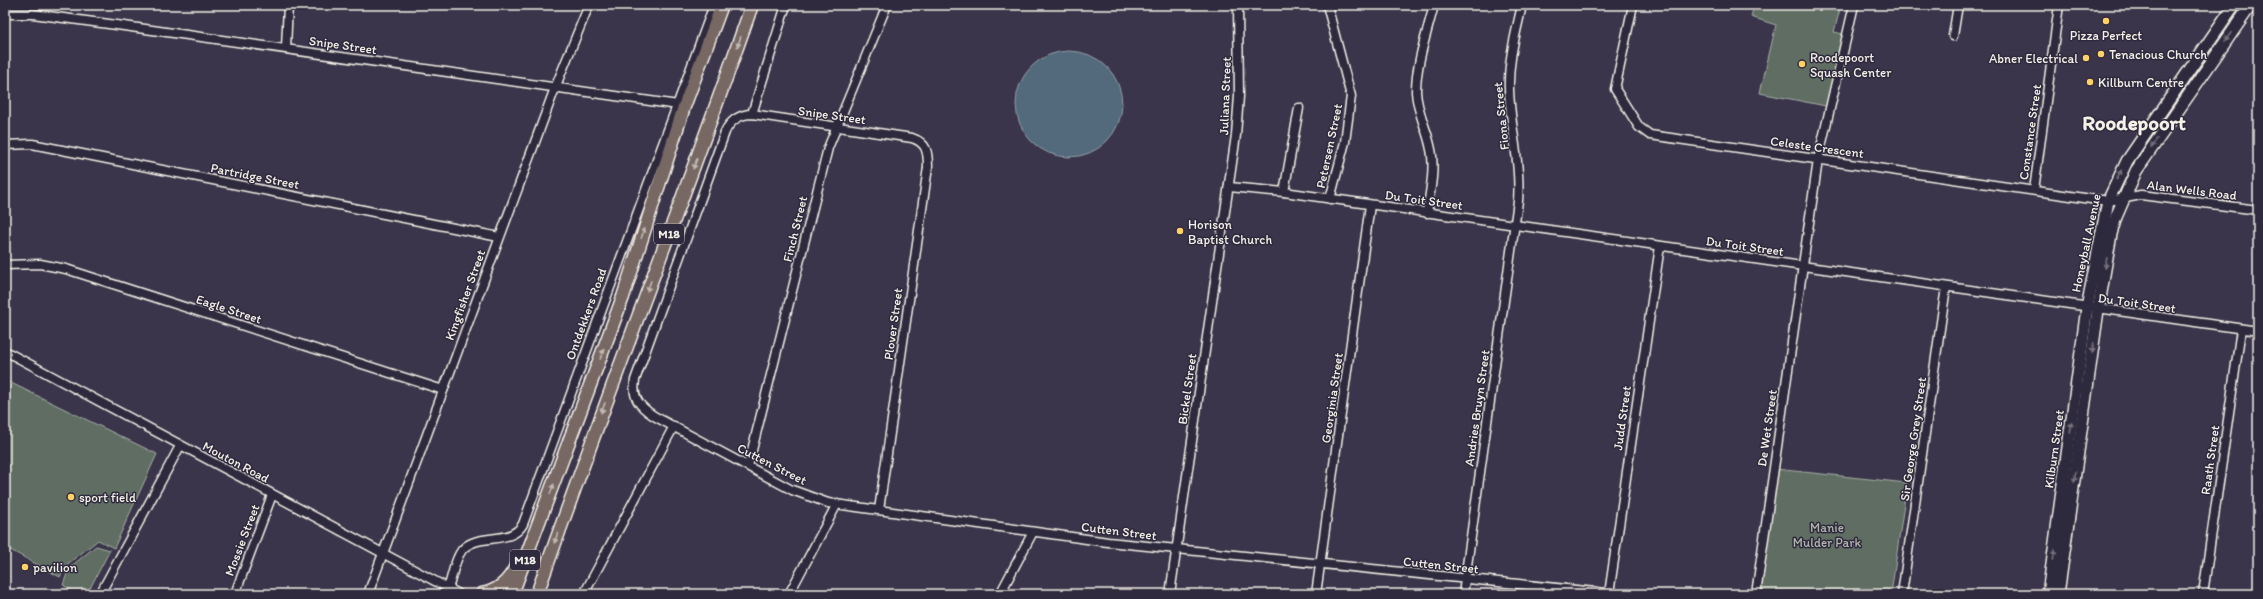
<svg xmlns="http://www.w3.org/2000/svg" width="2263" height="599" viewBox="0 0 2263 599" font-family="Itim,sans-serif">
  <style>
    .green { fill: #5e6d63; stroke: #a9afa6 }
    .water { fill: #52697c; stroke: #939fa7 }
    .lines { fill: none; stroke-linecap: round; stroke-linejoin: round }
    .street-casing { stroke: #f4f1e8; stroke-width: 11 }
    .secondary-casing { stroke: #f4f1e8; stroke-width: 14 }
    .primary-casing { stroke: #f4f1e8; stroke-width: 15 }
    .street { stroke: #2f2a3d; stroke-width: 8 }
    .secondary { stroke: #2f2a3d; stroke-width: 11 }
    .primary { stroke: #776864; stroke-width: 12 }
    .oneway { fill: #747079 }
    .oneway2 { fill: #c2bab3 }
    .poi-dot { fill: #ffd166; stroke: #2f2a3d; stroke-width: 1.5 }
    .labels { text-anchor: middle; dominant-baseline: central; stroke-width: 3; stroke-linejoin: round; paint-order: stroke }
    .shield { fill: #2f2a3d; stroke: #b9b5b5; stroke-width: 1 }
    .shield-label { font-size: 12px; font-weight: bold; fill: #f4f1e8 }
    .poi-label { font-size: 13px; fill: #f4f1e8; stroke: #2f2a3d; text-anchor: start }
    .street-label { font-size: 13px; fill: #f4f1e8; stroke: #2f2a3d }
    .park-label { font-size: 13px; fill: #b0b6ac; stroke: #2f2a3d }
    .town-label { font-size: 21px; font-weight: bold; fill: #f4f1e8; stroke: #2f2a3d }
  </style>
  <rect width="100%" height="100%" fill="#3a354a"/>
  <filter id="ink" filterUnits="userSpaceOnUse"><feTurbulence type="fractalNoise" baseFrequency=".025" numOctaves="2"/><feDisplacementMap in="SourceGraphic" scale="8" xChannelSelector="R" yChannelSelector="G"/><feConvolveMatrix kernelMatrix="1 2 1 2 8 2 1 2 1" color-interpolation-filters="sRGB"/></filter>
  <g filter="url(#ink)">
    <g class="green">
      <path d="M1754,5H1841L1834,32L1843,34L1826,106L1760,93L1776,25L1751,17Z"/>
      <path d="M5,380L157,454L114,548L98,540L65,566L60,577L5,547Z"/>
      <path d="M1775,469L1907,483L1891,594H1758Z"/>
      <path d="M96,546L110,550L87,594H78L63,585L69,568Z"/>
    </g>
    <circle class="water" cx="1069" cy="104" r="53"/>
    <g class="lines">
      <g class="street-casing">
        <g id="street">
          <path d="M1327,5L1351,96L1345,142L1330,199"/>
          <path d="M1633,5L1615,89L1639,127L1650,135L2098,200H2115L2141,195L2258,210"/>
          <path d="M5,14H33L124,26L678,105"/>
          <path d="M1953,36L1958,5"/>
          <path d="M286,48L288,5"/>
          <path d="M752,114L786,5"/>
          <path d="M5,145L32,144L499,237"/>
          <path d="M1229,187L1284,192L2258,331"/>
          <path d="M2034,190L2059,5"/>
          <path d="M1284,192L1299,108"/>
          <path d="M1427,213C1430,191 1436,167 1430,145C1426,127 1417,111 1416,92C1416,63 1427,33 1434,5"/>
          <path d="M5,265L40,264L66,269L443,390"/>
          <path d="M5,351L459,594"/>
          <path d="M748,466L828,148L887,5"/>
          <path d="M879,510L928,167C928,152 927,143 912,138L752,114C740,114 730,121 725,132L635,380C632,398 639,406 654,416L792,490L828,503L1108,542L1615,594"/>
          <path d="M100,594L180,446"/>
          <path d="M235,594L272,495"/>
          <path d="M368,594L555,88L589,5"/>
          <path d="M446,594C452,581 453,562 462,550C477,532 511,546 523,524L714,5"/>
          <path d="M584,594L674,426"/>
          <path d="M789,594L837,504"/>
          <path d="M1000,594L1033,532"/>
          <path d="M1170,594L1236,135L1239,96L1238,5"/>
          <path d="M1316,594L1370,205"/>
          <path d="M1463,594L1518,201C1521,163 1510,127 1509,89C1508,60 1516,33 1522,5"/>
          <path d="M1609,594L1660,246"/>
          <path d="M1756,594L1818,160L1854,5"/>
          <path d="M1902,594L1946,287"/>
          <path d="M2203,594L2241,329"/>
        </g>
      </g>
      <g class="secondary-casing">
        <g id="secondary">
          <path d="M2048,594L2087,308L2108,201L2127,161L2234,5"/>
          <path d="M2058,594L2098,310L2111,234L2116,217L2136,171L2251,5"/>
        </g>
      </g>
      <g class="primary-casing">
        <g id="primary">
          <path d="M482,594C499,591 509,581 516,566"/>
          <path d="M512,594L623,297L684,107L722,5"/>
          <path d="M537,594C606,397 683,202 752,5"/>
        </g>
      </g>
      <use href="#street" class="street"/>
      <use href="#secondary" class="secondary"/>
      <use href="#primary" class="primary"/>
    </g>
    <defs><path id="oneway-solid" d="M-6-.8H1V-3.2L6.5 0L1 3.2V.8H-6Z"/></defs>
    <g class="oneway">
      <use href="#oneway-solid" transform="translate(2228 37) rotate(125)"/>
      <use href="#oneway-solid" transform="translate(2154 143) rotate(125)"/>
      <use href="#oneway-solid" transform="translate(2119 175) rotate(-63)"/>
      <use href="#oneway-solid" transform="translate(2106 263) rotate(99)"/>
      <use href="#oneway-solid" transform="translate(2093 348) rotate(98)"/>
      <use href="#oneway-solid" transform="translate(2071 427) rotate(-82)"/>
      <use href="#oneway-solid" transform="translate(2075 477) rotate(98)"/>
      <use href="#oneway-solid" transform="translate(2054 555) rotate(-82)"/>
    </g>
    <g class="oneway2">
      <use href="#oneway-solid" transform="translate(739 42) rotate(109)"/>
      <use href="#oneway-solid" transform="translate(695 164) rotate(111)"/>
      <use href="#oneway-solid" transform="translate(643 233) rotate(-72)"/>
      <use href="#oneway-solid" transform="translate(649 286) rotate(111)"/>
      <use href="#oneway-solid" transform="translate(602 354) rotate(-70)"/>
      <use href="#oneway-solid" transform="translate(603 408) rotate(111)"/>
      <use href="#oneway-solid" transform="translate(552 489) rotate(-70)"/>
      <use href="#oneway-solid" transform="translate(556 538) rotate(109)"/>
    </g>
  </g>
  <g class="poi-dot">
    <circle cx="2106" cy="21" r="4"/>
    <circle cx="2101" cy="54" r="4"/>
    <circle cx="2086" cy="58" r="4"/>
    <circle cx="1802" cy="64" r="4"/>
    <circle cx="2090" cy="82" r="4"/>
    <circle cx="1180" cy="231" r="4"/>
    <circle cx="71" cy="497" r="4"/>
    <circle cx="25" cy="567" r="4"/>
  </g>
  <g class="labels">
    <g class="shield">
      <rect x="654" y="224" width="30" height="20" rx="3"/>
      <rect x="510" y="550" width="30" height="20" rx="3"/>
    </g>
    <g class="shield-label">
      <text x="669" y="234">M18</text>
      <text x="525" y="560">M18</text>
    </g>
    <g class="poi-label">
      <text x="2106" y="35" text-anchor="middle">Pizza Perfect</text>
      <text x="2109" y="54">Tenacious Church</text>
      <text x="1810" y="57">Roodepoort<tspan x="1810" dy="15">Squash Center</tspan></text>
      <text x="2078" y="58" text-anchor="end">Abner Electrical</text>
      <text x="2098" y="82">Killburn Centre</text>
      <text x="1188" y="224">Horison<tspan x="1188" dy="15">Baptist Church</tspan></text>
      <text x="79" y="497">sport field</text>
      <text x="33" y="567">pavilion</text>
    </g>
    <g class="street-label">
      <text transform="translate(343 45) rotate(8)">Snipe Street</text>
      <text transform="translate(1225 96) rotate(-88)">Juliana Street</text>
      <text transform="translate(832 115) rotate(8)">Snipe Street</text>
      <text transform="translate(1501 116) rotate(-96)">Fiona Street</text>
      <text transform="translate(2030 132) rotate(-82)">Constance Street</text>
      <text transform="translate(1329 146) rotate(-78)">Petersen Street</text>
      <text transform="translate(1817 147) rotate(8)">Celeste Crescent</text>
      <text transform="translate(255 176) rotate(11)">Partridge Street</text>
      <text transform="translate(2192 190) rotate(7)">Alan Wells Road</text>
      <text transform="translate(1424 200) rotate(8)">Du Toit Street</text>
      <text transform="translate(795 229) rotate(-76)">Finch Street</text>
      <text transform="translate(2086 243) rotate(-78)">Honeyball Avenue</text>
      <text transform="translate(1745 246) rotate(8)">Du Toit Street</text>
      <text transform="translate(465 295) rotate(-70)">Kingfisher Street</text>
      <text transform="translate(2137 303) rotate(8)">Du Toit Street</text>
      <text transform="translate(229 309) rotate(18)">Eagle Street</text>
      <text transform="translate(586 314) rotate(-70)">Ontdekkers Road</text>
      <text transform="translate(893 324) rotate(-82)">Plover Street</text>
      <text transform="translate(1187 389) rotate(-82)">Bickel Street</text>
      <text transform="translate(1332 398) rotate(-82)">Georginia Street</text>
      <text transform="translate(1477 408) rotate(-82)">Andries Bruyn Street</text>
      <text transform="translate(1622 418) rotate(-82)">Judd Street</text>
      <text transform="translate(1767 428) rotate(-82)">De Wet Street</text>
      <text transform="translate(1913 439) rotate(-82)">Sir George Grey Street</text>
      <text transform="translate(2054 449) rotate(-82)">Kilburn Street</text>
      <text transform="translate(2210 460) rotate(-82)">Raath Street</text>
      <text transform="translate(236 462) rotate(28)">Mouton Road</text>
      <text transform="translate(772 464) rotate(27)">Cutten Street</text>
      <text transform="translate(1119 531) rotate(7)">Cutten Street</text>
      <text transform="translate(242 540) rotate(-69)">Mossie Street</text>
      <text transform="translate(1441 565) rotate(6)">Cutten Street</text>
    </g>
    <g class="park-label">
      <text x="1827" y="527">Manie<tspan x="1827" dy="15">Mulder Park</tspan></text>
    </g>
    <g class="town-label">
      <text x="2134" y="122">Roodepoort</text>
    </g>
  </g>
  <rect width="2263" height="599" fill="none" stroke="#2f2a3d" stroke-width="20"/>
  <rect x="10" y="10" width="2243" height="579" fill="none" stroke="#f4f1e8" stroke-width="1.5" filter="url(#ink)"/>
</svg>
